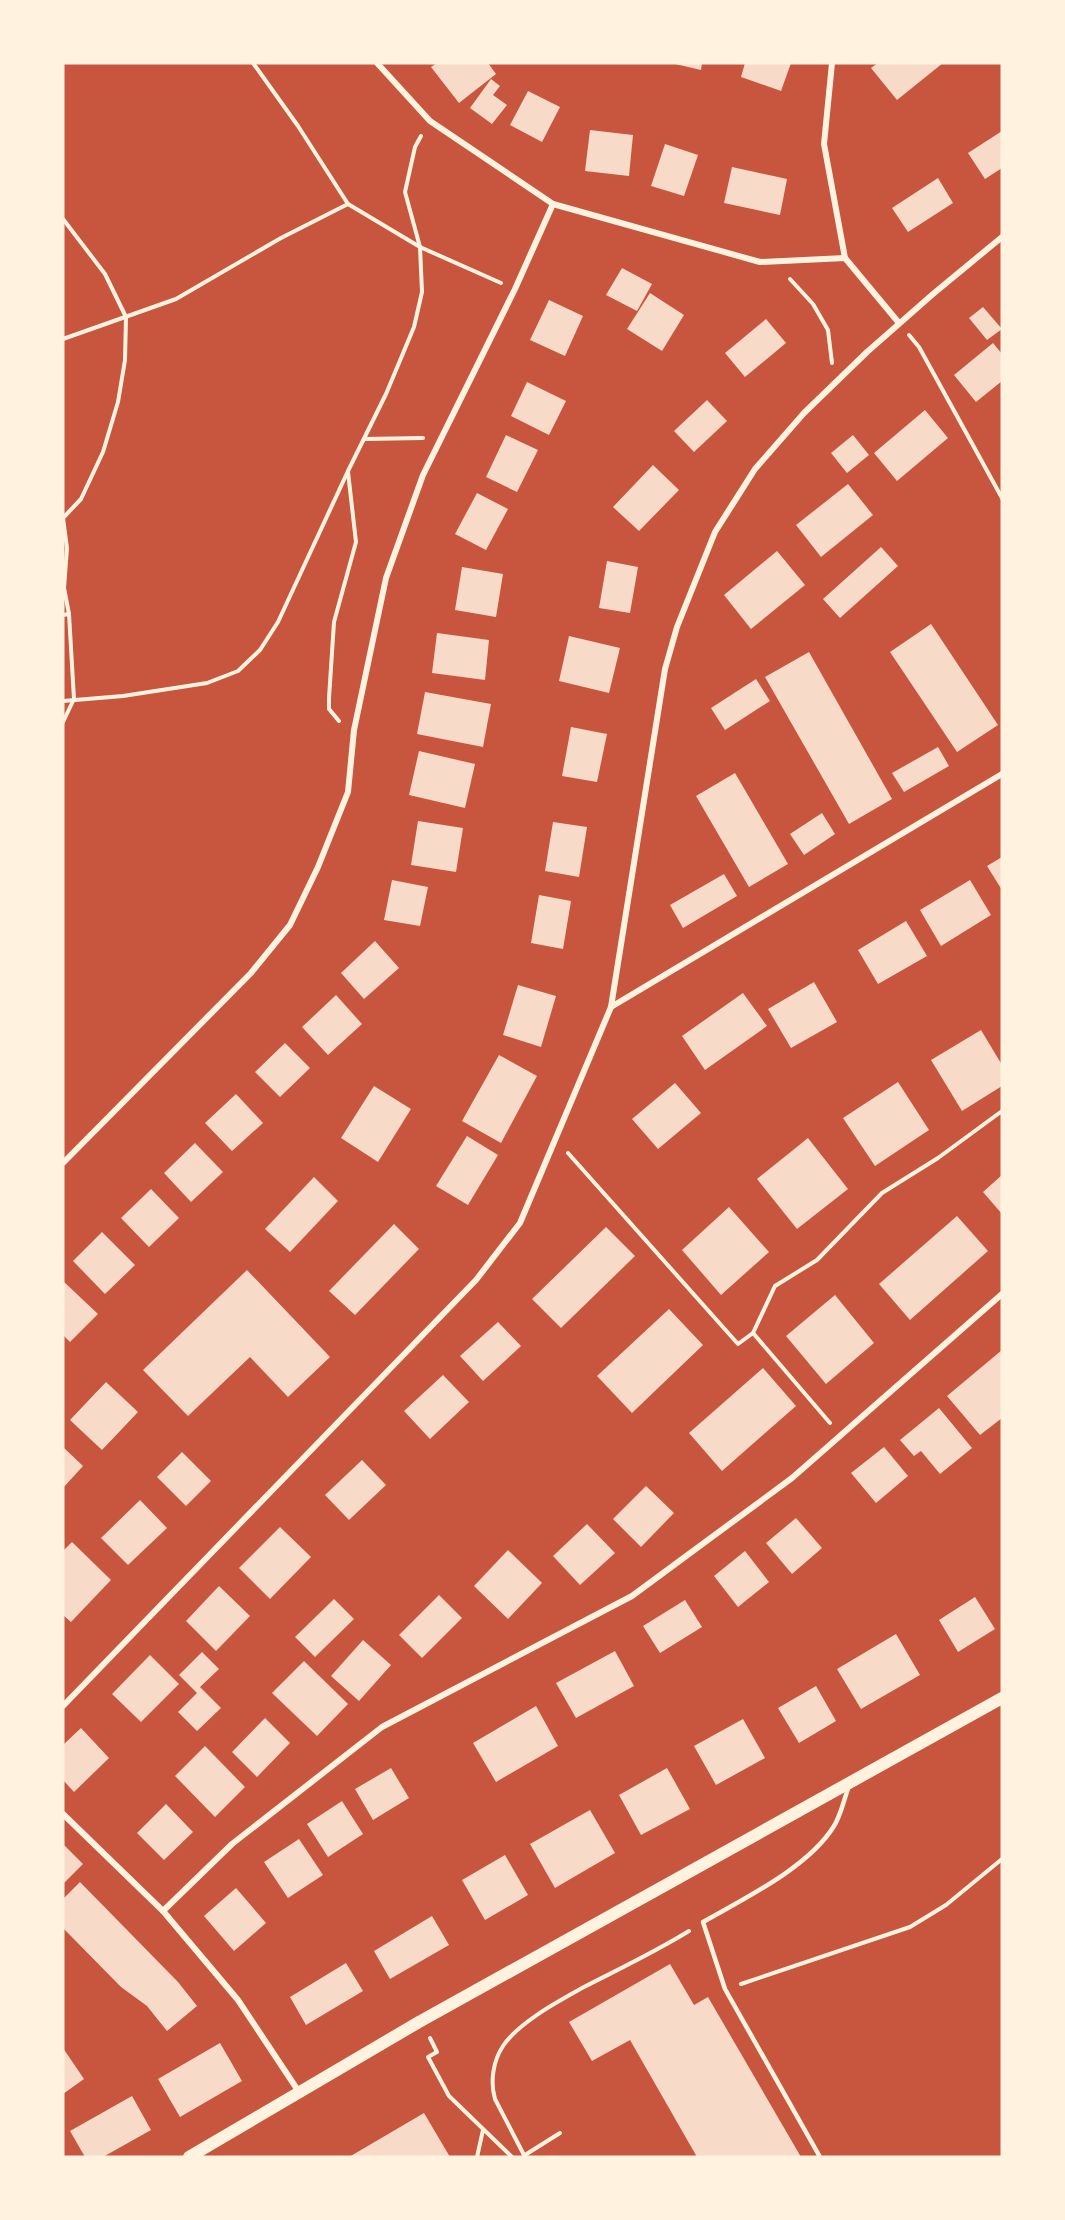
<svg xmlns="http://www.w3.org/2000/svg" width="1065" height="2220" viewBox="0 0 1065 2220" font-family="Rubik,sans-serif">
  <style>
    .building { fill: #f7dbc8 }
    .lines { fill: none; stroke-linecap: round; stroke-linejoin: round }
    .path { stroke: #fff3e0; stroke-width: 4 }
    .service { stroke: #fff3e0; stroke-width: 4.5 }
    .minor { stroke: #fff3e0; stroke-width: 6 }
    .secondary { stroke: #fff3e0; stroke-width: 12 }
  </style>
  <rect width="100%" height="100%" fill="#c8553d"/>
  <g class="building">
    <path d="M437,63H488L496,74L459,103L431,67Z"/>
    <path d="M671,63H702L701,70Z"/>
    <path d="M745,63H791L781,91L741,77Z"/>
    <path d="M878,63H943L897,100L871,68Z"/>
    <path d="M491,79L500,86L493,95L507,105L492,124L470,108Z"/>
    <path d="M528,91L560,107L542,142L510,125Z"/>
    <path d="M590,130L633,135L629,176L585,171Z"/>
    <path d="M1002,131V168L985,179L968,153Z"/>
    <path d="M665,144L698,155L684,196L651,186Z"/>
    <path d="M732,167L787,179L780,215L724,203Z"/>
    <path d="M938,178L953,203L908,232L892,208Z"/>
    <path d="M622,268L652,284L637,311L606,295Z"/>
    <path d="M650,293L684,315L662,351L627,329Z"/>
    <path d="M549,300L583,316L565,356L530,340Z"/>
    <path d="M983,307L1002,329L987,340L969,318Z"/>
    <path d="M766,319L786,343L745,377L725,353Z"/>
    <path d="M993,343L1002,354V381L976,402L954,375Z"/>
    <path d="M527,382L566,401L549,435L511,416Z"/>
    <path d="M707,400L727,421L694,452L674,431Z"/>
    <path d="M925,410L948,438L897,481L874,453Z"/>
    <path d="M506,435L538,450L517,492L486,477Z"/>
    <path d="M853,435L869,455L847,473L831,453Z"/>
    <path d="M653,465L679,490L639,531L613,507Z"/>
    <path d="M848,484L873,515L821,557L796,525Z"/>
    <path d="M477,493L508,509L486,550L455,534Z"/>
    <path d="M881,547L898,566L840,618L823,599Z"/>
    <path d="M777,551L805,585L751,629L724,595Z"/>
    <path d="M607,561L638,567L630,613L599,608Z"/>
    <path d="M462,567L503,574L496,617L455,610Z"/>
    <path d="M931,624L998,725L957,752L890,652Z"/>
    <path d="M437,633L489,640L485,680L432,673Z"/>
    <path d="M569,636L620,648L609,693L559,681Z"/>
    <path d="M809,652L892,799L849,824L765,677Z"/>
    <path d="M756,679L770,701L725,730L711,708Z"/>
    <path d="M425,692L491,704L483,747L417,734Z"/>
    <path d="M571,727L607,734L597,782L562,776Z"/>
    <path d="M938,747L949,766L904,792L892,773Z"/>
    <path d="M419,751L475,764L465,808L409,795Z"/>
    <path d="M735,773L788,864L749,887L696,796Z"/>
    <path d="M822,813L835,834L804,855L790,834Z"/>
    <path d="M418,821L463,828L456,872L411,865Z"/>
    <path d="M553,822L587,827L579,877L545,871Z"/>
    <path d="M1002,857V890L987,866Z"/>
    <path d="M724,874L737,896L683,928L670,905Z"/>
    <path d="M392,880L428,887L420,926L384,920Z"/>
    <path d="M970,880L991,915L941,946L920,910Z"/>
    <path d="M539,895L571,901L563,949L531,943Z"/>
    <path d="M906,921L927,956L878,984L858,950Z"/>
    <path d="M375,941L399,968L364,999L341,973Z"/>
    <path d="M814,982L837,1022L791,1048L768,1009Z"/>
    <path d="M518,985L556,996L541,1047L503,1035Z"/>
    <path d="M743,993L767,1026L705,1070L682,1036Z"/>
    <path d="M336,995L362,1024L328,1055L302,1027Z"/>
    <path d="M981,1030L1002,1065V1086L962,1111L931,1060Z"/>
    <path d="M285,1043L310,1068L280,1097L255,1072Z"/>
    <path d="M499,1055L537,1076L501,1143L462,1121Z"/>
    <path d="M898,1082L929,1130L875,1166L843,1118Z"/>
    <path d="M675,1083L701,1113L658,1149L632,1119Z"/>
    <path d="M374,1086L411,1109L378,1162L341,1138Z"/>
    <path d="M236,1094L263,1123L232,1151L205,1123Z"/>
    <path d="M467,1136L498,1155L468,1205L436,1186Z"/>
    <path d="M808,1138L848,1189L797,1229L757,1179Z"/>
    <path d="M195,1143L223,1172L191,1202L164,1173Z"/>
    <path d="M1002,1175V1214L983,1192Z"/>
    <path d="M314,1177L338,1201L290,1252L265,1229Z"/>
    <path d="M151,1189L179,1218L149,1247L121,1218Z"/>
    <path d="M729,1207L769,1252L721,1295L682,1250Z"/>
    <path d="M957,1216L988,1251L910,1320L879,1284Z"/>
    <path d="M394,1224L419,1249L355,1315L329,1291Z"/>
    <path d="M606,1227L635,1256L561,1328L532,1299Z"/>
    <path d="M102,1232L135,1265L105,1294L73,1261Z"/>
    <path d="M247,1270L330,1357L288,1397L250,1357L188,1416L143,1370Z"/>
    <path d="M63,1281L98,1314L70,1342L63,1335Z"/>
    <path d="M835,1295L874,1343L826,1384L786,1336Z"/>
    <path d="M669,1309L703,1345L632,1413L597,1376Z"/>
    <path d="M498,1322L521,1346L483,1381L460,1356Z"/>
    <path d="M1002,1350V1418L980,1435L947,1396Z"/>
    <path d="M763,1368L796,1406L722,1471L689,1433Z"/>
    <path d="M443,1375L469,1402L430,1439L404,1411Z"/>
    <path d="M106,1382L138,1412L102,1450L70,1420Z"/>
    <path d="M939,1408L972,1448L940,1474L921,1451L914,1456L900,1440Z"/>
    <path d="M63,1447L83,1466L63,1488Z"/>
    <path d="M884,1447L908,1476L876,1503L851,1473Z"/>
    <path d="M182,1452L211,1481L186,1506L157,1477Z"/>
    <path d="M362,1460L386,1485L349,1520L325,1495Z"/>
    <path d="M646,1486L674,1513L641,1547L613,1519Z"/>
    <path d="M140,1500L167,1528L128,1565L101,1538Z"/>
    <path d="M796,1518L822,1548L792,1574L766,1543Z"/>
    <path d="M587,1524L615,1553L580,1585L553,1556Z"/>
    <path d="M280,1527L311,1557L270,1599L239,1568Z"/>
    <path d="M72,1542L111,1580L71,1622L63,1615V1551Z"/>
    <path d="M508,1550L542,1583L508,1619L474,1586Z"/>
    <path d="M745,1551L769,1582L738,1607L714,1576Z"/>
    <path d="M219,1586L250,1616L216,1651L186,1621Z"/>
    <path d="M439,1595L462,1618L422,1658L399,1635Z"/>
    <path d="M975,1597L995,1629L958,1652L939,1620Z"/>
    <path d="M334,1599L354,1619L315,1657L295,1637Z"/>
    <path d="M685,1600L702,1627L660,1653L643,1626Z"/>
    <path d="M896,1634L920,1675L861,1709L837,1669Z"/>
    <path d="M363,1640L391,1665L359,1701L331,1676Z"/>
    <path d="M615,1651L634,1686L576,1718L556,1683Z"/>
    <path d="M202,1652L219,1669L200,1687L221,1708L197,1731L178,1712L197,1693L179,1675Z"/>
    <path d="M150,1655L179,1684L141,1722L112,1694Z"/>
    <path d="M304,1661L348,1704L317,1736L272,1693Z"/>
    <path d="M816,1686L836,1721L799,1743L778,1708Z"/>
    <path d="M536,1706L558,1746L496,1782L473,1743Z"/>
    <path d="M265,1718L290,1743L257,1777L232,1752Z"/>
    <path d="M743,1719L765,1758L716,1785L694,1746Z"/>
    <path d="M81,1728L109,1758L74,1792L63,1780V1745Z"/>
    <path d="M205,1746L245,1787L215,1817L175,1776Z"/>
    <path d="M391,1768L409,1798L373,1820L355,1789Z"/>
    <path d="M667,1768L690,1809L641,1835L619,1795Z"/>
    <path d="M342,1801L363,1834L328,1857L307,1824Z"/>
    <path d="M166,1804L193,1832L164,1860L137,1833Z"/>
    <path d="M590,1810L615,1853L555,1888L530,1844Z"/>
    <path d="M299,1839L323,1875L288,1898L264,1862Z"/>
    <path d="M63,1844L83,1864L63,1884Z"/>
    <path d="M505,1855L528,1895L485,1920L462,1880Z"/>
    <path d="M80,1882L178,1982L197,2006L167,2031L147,2006L121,1987L63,1928V1899Z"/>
    <path d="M236,1888L266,1923L234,1951L204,1916Z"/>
    <path d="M432,1916L449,1945L390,1979L374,1951Z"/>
    <path d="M346,1963L363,1991L306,2025L290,1997Z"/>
    <path d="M670,1964L694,2005L708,1997L801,2157H697L630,2040L592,2061L569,2022Z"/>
    <path d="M220,2043L242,2081L180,2117L158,2079Z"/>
    <path d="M63,2048L84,2079L63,2094Z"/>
    <path d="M132,2096L151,2130L103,2157H85L70,2131Z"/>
    <path d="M424,2113L450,2157H349Z"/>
  </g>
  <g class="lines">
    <g class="path">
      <path d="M253,63L298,126L348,204L420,247L501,283"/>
      <path d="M63,219L105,274L126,317L125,360L118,402L103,452L81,499L63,518"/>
      <path d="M790,279L813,304L828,330L832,363"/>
      <path d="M909,335L919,347L1002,498"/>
      <path d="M63,339L176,299L281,238L348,204"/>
      <path d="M364,439L423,438"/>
      <path d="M63,615L69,614"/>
      <path d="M63,701L123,696L207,683L238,671L260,650L278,622L348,471L386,394L414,327L422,292L420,247L405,192L415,147L421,136"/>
      <path d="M339,721L329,709V698L334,622L356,542L348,472"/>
      <path d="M63,722L74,699L69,614L64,588L67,548L63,518"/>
      <path d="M568,1153L738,1344L753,1333L830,1423"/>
      <path d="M753,1333L775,1286L817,1260L882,1193L938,1158L1002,1111"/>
      <path d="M741,1984L910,1927L946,1905L1002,1859"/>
      <path d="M430,2038L437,2052L428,2057L449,2096L512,2157"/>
      <path d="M525,2155L560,2133"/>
      <path d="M477,2157L483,2130"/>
      <path d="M525,2157L495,2099C490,2082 493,2061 503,2046C519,2022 559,2001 584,1987C619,1969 655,1952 689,1931"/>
    </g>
    <path class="service" d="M820,2157L725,1989L703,1922C745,1898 809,1867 834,1826C841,1815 844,1799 849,1786"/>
    <g class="minor">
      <path d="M377,63L430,121L553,204L760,262L845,258L899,323"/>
      <path d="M832,63L824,144L845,258"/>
      <path d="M611,1007L1002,774"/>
      <path d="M63,1163L251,973L290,925L318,867L348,792L354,730L386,578L423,475L515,289L553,204"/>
      <path d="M63,1706L476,1280L520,1223L611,1007L665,669L677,627L715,532L755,469L804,413L867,352L933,294L1002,237"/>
      <path d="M63,1814L163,1911L238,2000L299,2092"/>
      <path d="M163,1911L232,1844L382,1727L632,1596L792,1478L1002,1294"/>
    </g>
    <path class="secondary" d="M189,2157L419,2022L1002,1698"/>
  </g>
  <rect width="1065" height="2220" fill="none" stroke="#fff3e0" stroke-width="129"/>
</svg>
